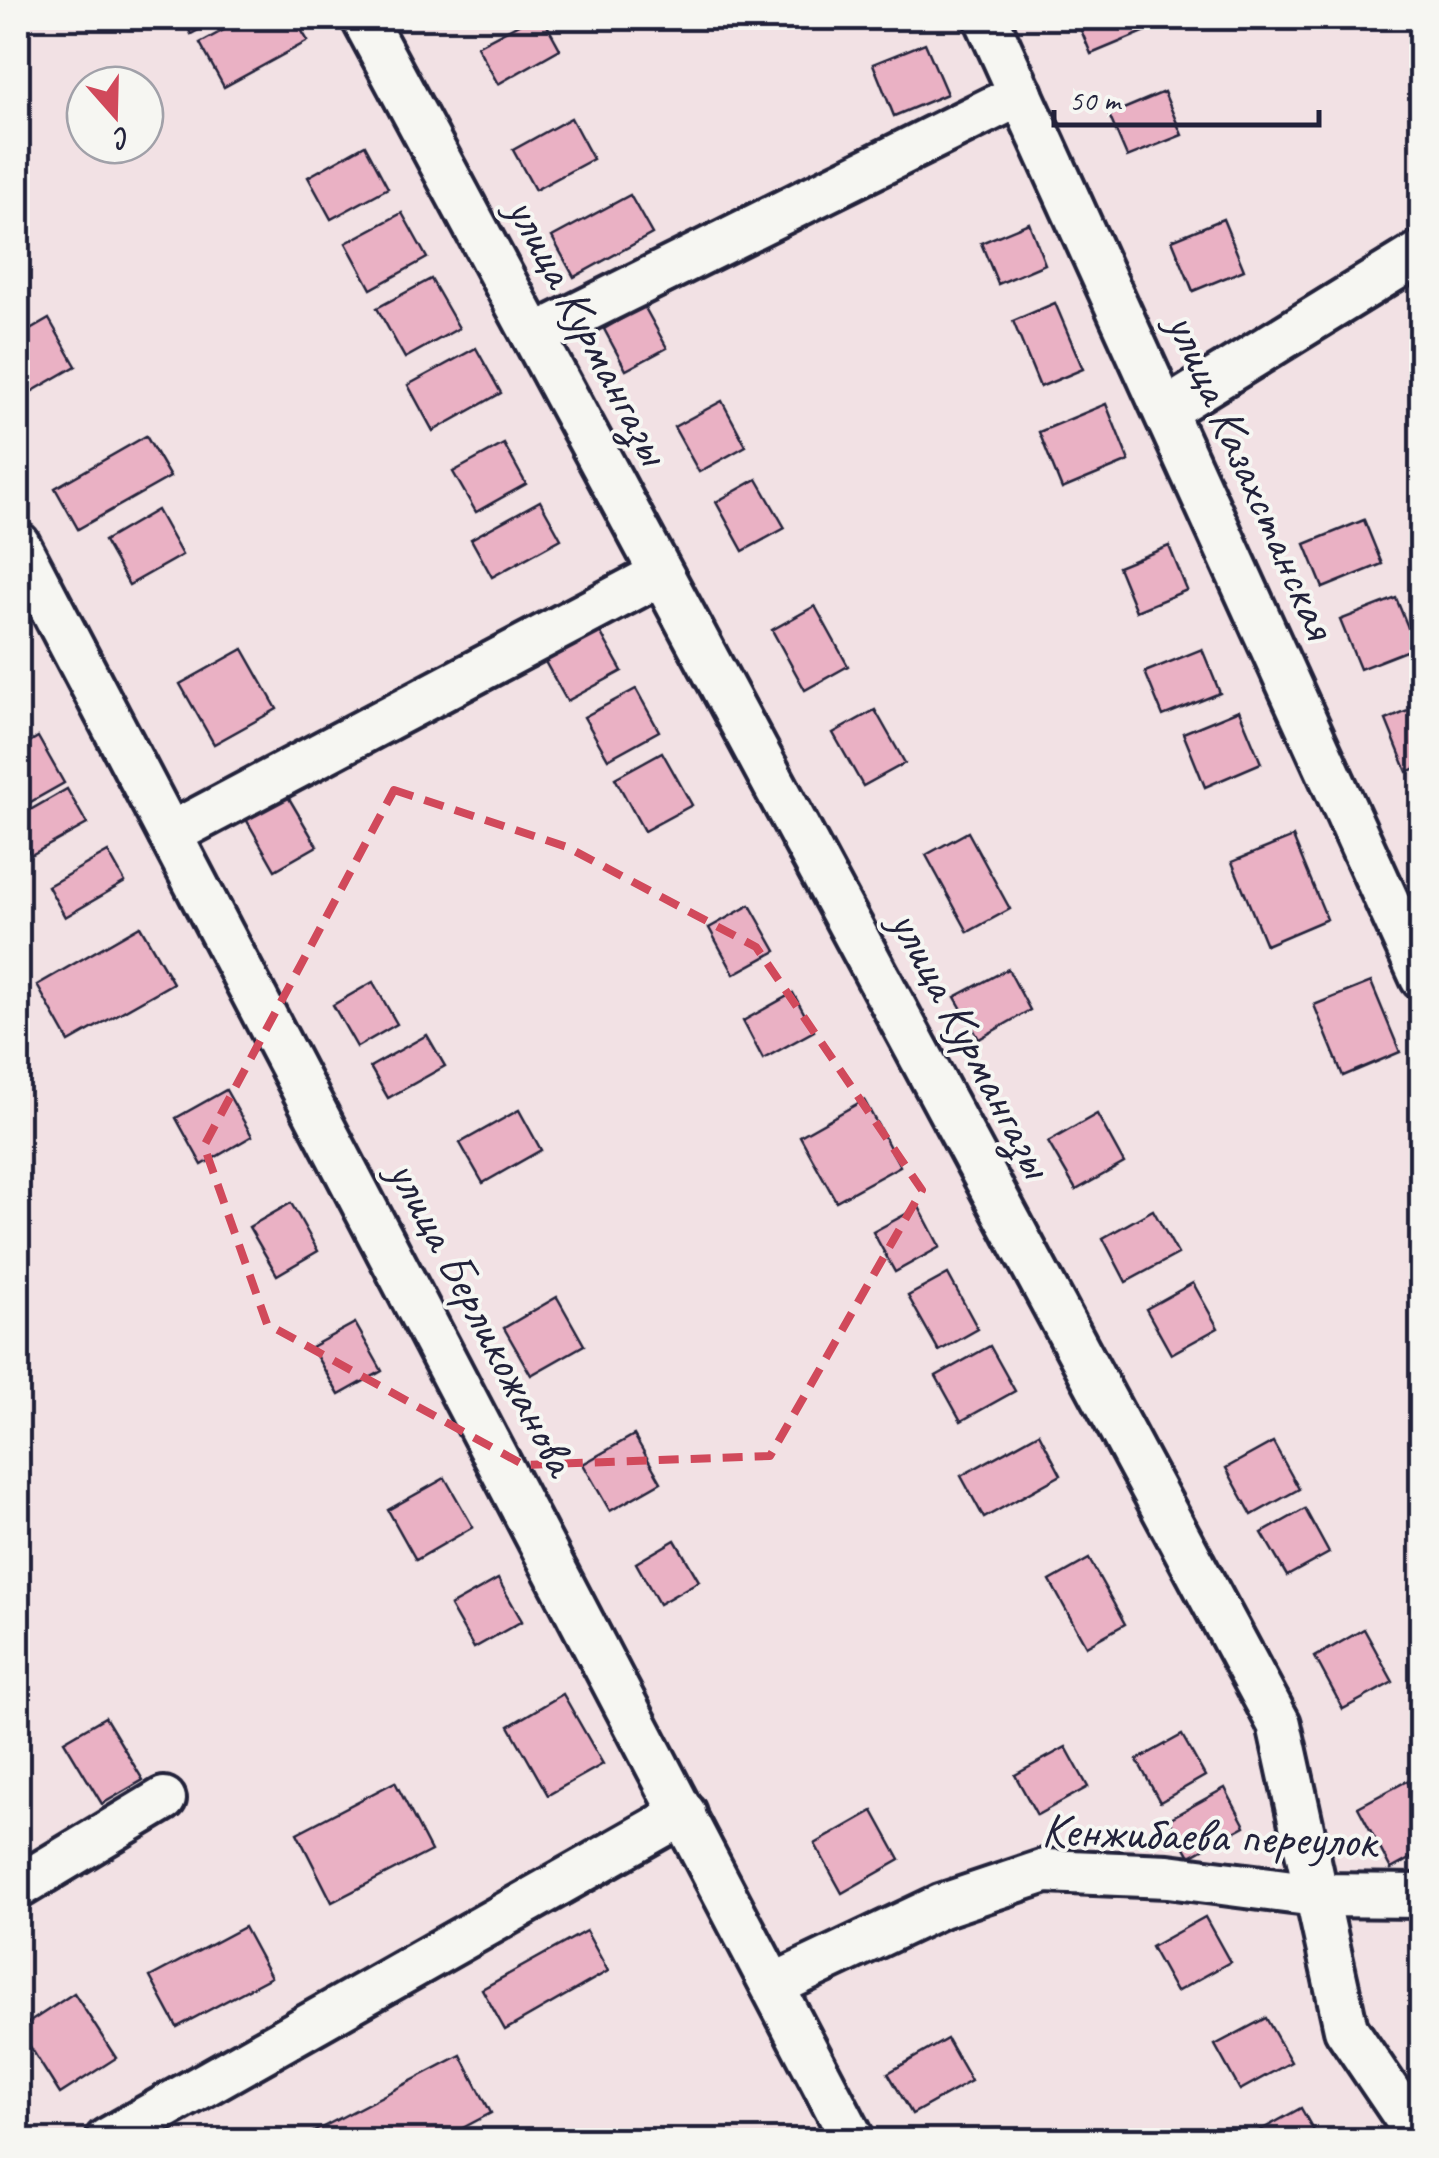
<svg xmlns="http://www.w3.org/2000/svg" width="1439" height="2158" viewBox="0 0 1439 2158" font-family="Caveat,sans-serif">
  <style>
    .building { fill: #eab1c4; stroke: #22223b; stroke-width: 2.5 }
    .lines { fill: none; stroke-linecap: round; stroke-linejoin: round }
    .minor-casing { stroke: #22223b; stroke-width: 50 }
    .minor { stroke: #f6f6f2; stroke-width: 42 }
    .marked { fill: none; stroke: #d1495b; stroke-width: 8; stroke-dasharray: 20 12; stroke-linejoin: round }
    .labels { text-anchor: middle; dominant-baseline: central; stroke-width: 8; stroke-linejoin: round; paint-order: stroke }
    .street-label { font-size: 48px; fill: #22223b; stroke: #f6f6f2 }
  </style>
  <rect width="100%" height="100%" fill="#f2e1e4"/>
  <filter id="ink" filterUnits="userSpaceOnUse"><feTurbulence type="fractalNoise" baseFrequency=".01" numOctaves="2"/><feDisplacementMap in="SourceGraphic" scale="20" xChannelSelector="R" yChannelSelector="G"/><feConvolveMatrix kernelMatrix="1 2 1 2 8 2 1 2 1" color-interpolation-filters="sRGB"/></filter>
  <g filter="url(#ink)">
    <g class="building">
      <path d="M183,18H221L191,34Z"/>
      <path d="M246,18H294L308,41L224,87L200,43Z"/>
      <path d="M530,18H543L560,49L498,84L477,46Z"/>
      <path d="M1076,18H1140L1146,31L1091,54Z"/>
      <path d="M925,43L947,94L894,116L873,64Z"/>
      <path d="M1164,92L1182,135L1127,157L1109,115Z"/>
      <path d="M571,118L593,159L535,190L513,150Z"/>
      <path d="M365,145L388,188L331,219L308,177Z"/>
      <path d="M630,195L652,234L574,277L552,237Z"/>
      <path d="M402,213L427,258L371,289L346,243Z"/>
      <path d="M1223,219L1244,270L1193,291L1172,240Z"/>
      <path d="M1029,223L1045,264L998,284L981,243Z"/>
      <path d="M431,279L459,328L405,358L377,308Z"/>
      <path d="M1055,303L1083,369L1040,387L1013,321Z"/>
      <path d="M644,306L667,348L626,370L604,329Z"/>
      <path d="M49,319L76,366L24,396L18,383V337Z"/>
      <path d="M476,348L501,393L433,431L408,385Z"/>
      <path d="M722,401L746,446L699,472L674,427Z"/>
      <path d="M1106,404L1129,461L1062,489L1039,432Z"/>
      <path d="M146,436L170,477L78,529L55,488Z"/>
      <path d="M504,444L526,484L476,512L453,472Z"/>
      <path d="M757,479L785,528L743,551L716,502Z"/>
      <path d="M540,501L561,539L492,577L471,539Z"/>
      <path d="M157,510L182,555L129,585L104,541Z"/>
      <path d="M1364,520L1382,564L1323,588L1305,544Z"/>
      <path d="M1169,546L1187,590L1136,611L1118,567Z"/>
      <path d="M1396,598L1416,647L1360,669L1340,620Z"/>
      <path d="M815,606L848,666L805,690L772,630Z"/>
      <path d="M593,619L622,671L567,701L538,649Z"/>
      <path d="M243,649L277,709L214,744L180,684Z"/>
      <path d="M1202,649L1220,693L1163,716L1145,672Z"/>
      <path d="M636,689L659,731L608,759L584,717Z"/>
      <path d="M1422,705V766L1407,772L1386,720Z"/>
      <path d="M875,710L905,763L863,786L833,733Z"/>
      <path d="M1239,710L1261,763L1205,787L1183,733Z"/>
      <path d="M38,737L64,783L18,809V749Z"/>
      <path d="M662,752L692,805L644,831L615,778Z"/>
      <path d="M283,788L317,846L275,870L242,812Z"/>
      <path d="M67,789L87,824L31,855L18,831V817Z"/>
      <path d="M968,832L1010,909L968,932L926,855Z"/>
      <path d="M1293,837L1327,919L1266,945L1232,862Z"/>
      <path d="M108,852L125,882L65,917L48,886Z"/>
      <path d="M750,905L776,951L734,974L709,928Z"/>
      <path d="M140,926L173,983L69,1042L37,985Z"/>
      <path d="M1008,969L1030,1010L979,1039L955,997Z"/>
      <path d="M373,982L397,1024L357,1047L333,1005Z"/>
      <path d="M1371,982L1400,1052L1343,1076L1314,1005Z"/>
      <path d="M793,993L814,1031L763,1059L743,1021Z"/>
      <path d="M427,1035L445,1066L388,1098L370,1067Z"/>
      <path d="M226,1090L252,1136L202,1165L176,1118Z"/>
      <path d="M864,1100L900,1166L836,1201L800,1136Z"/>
      <path d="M519,1110L541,1150L483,1183L460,1143Z"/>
      <path d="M1097,1114L1124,1163L1076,1190L1048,1142Z"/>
      <path d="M291,1203L318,1251L277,1275L249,1227Z"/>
      <path d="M919,1207L940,1247L895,1272L873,1232Z"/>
      <path d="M1153,1210L1178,1254L1126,1282L1103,1238Z"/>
      <path d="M948,1274L978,1329L939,1351L908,1296Z"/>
      <path d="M1193,1283L1218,1328L1171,1354L1146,1309Z"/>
      <path d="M557,1297L584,1345L531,1375L504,1328Z"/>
      <path d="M355,1323L382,1371L339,1395L311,1347Z"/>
      <path d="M990,1346L1015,1391L961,1421L936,1376Z"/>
      <path d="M1039,1433L1061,1475L984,1518L961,1476Z"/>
      <path d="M634,1435L661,1482L610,1511L583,1464Z"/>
      <path d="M1273,1442L1299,1489L1252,1515L1226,1468Z"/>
      <path d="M445,1478L473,1527L416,1560L388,1510Z"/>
      <path d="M1305,1509L1329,1553L1287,1576L1262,1533Z"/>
      <path d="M675,1540L699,1581L659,1604L636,1563Z"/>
      <path d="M1089,1559L1125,1624L1086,1646L1050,1581Z"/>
      <path d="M498,1579L522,1621L474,1648L450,1606Z"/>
      <path d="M1364,1629L1393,1682L1343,1709L1315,1657Z"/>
      <path d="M563,1694L603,1764L548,1795L509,1726Z"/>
      <path d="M105,1717L143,1780L102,1804L64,1741Z"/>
      <path d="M1182,1735L1205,1776L1160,1802L1137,1760Z"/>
      <path d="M1066,1747L1088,1787L1037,1815L1015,1775Z"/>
      <path d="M1407,1781L1422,1807V1852L1391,1869L1358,1807Z"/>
      <path d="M395,1782L431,1851L332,1902L297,1833Z"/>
      <path d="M1225,1788L1245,1826L1190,1856L1169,1819Z"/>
      <path d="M873,1811L900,1860L842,1893L815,1844Z"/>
      <path d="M1205,1917L1230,1962L1176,1992L1151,1947Z"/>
      <path d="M244,1927L271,1977L177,2027L150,1977Z"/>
      <path d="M586,1931L608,1971L505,2030L482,1989Z"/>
      <path d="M74,1993L116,2058L60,2094L19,2029Z"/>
      <path d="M1266,2018L1291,2062L1240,2090L1215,2045Z"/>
      <path d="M947,2039L971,2081L912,2114L888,2073Z"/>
      <path d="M461,2055L491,2113L440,2140H298Z"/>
      <path d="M1301,2108L1319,2140H1252L1250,2136Z"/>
    </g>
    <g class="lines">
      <g class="minor-casing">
        <g id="minor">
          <path d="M363,18L1279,1724L1346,2029L1421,2140"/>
          <path d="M986,18L1422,978"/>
          <path d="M534,336L1021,94"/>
          <path d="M1166,410L1422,252"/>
          <path d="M18,544L853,2140"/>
          <path d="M170,834L659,575"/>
          <path d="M18,1887L164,1799"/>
          <path d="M774,1985L941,1906L1045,1871L1168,1876L1316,1895L1422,1896"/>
          <path d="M107,2140L684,1813"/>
        </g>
      </g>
      <use href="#minor" class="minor"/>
    </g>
  </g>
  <path class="marked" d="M394,790L567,847L756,947L922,1190L770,1456L524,1465L267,1324L204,1146Z"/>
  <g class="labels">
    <g class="street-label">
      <text transform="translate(589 330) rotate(62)">улица Курмангазы</text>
      <text transform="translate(1252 475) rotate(66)">улица Казахстанская</text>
      <text transform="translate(972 1043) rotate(62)">улица Курмангазы</text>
      <text transform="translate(483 1317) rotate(62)">улица Берликожанова</text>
      <text transform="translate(1209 1835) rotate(2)">Кенжибаева переулок</text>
    </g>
  </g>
  <rect width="1439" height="2158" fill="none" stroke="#f6f6f2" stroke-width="60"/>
  <rect x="30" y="30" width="1379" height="2098" fill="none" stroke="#22223b" stroke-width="4" filter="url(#ink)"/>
  <g transform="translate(115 115) rotate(160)"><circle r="48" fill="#f6f6f2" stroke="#a1a1a9" stroke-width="2.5"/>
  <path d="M0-8L18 38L0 25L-18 38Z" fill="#d1495b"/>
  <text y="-15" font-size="28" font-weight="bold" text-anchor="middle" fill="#22223b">С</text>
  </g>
  <path d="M1054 110v15h265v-15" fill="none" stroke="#22223b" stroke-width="5"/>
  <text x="1069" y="110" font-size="30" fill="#22223b" stroke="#f6f6f2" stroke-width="8" paint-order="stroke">50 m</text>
</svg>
